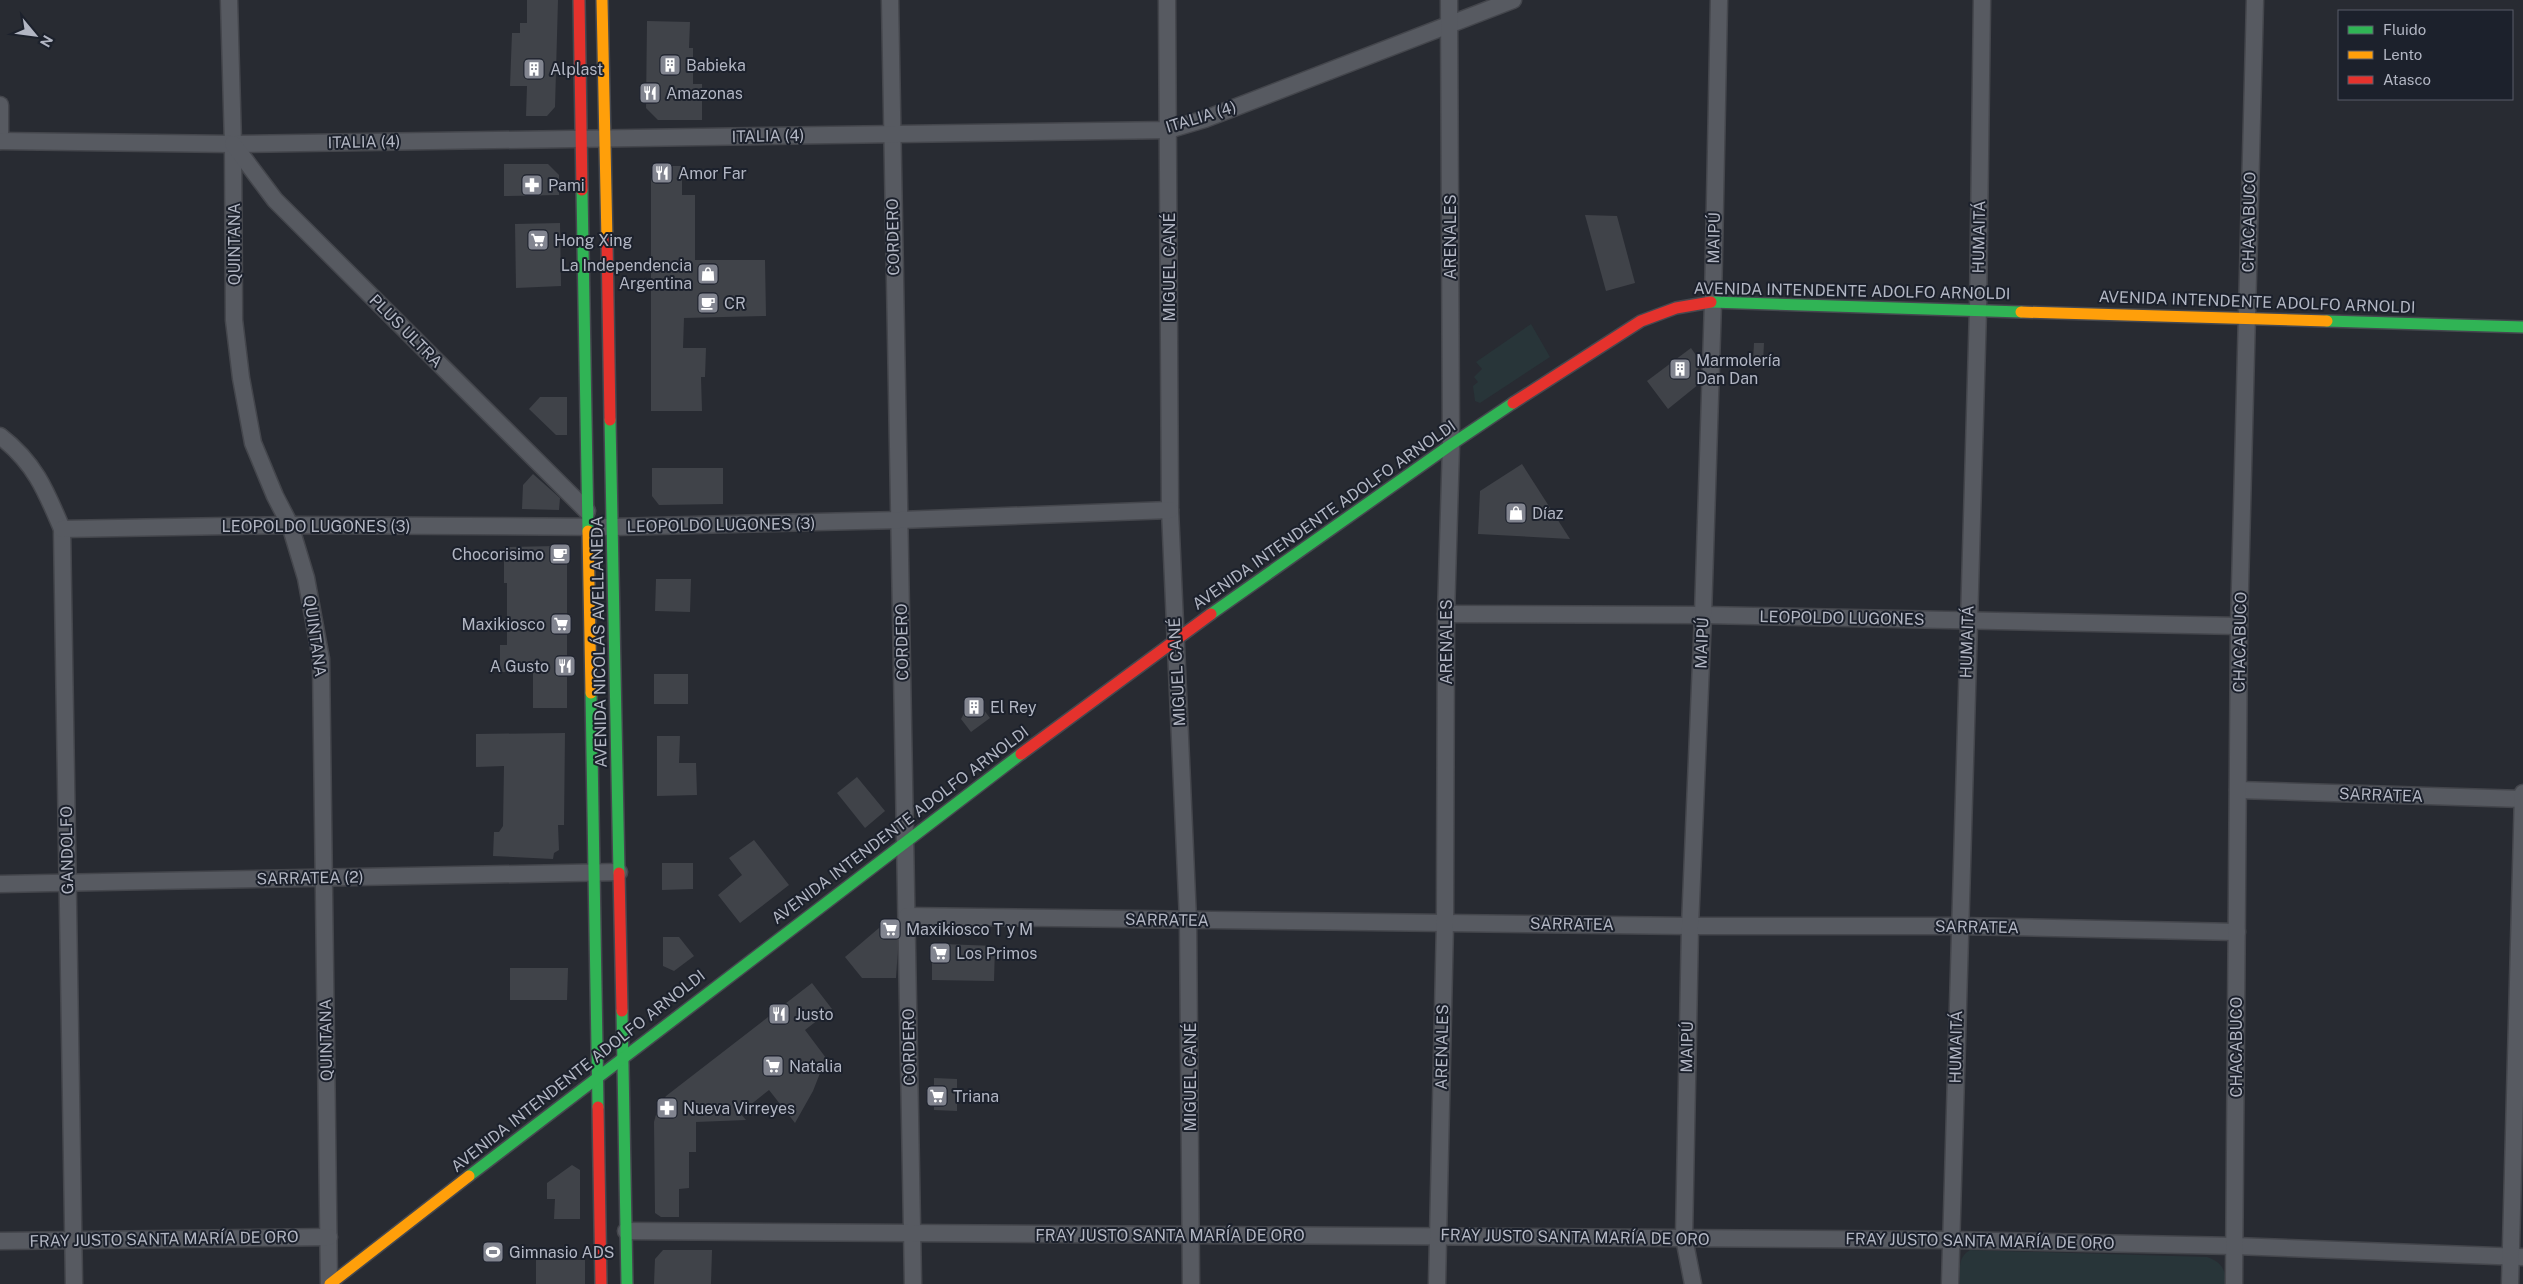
<svg xmlns="http://www.w3.org/2000/svg" width="2523" height="1284" viewBox="0 0 2523 1284" font-family="'Public Sans',sans-serif">
  <style>
    .green { fill: #283539 }
    .building { fill: #404349 }
    .lines { fill: none; stroke-linecap: round; stroke-linejoin: round }
    .street-casing { stroke: #44464c; stroke-width: 19 }
    .fast-casing { stroke: #45484f; stroke-width: 14 }
    .slow-casing { stroke: #45484f; stroke-width: 14 }
    .jam-casing { stroke: #45484f; stroke-width: 14 }
    .street { stroke: #575a61; stroke-width: 16 }
    .fast { stroke: #30b455; stroke-width: 11 }
    .slow { stroke: #ff9f0a; stroke-width: 11 }
    .jam { stroke: #e5322d; stroke-width: 11 }
    .labels { text-anchor: middle; dominant-baseline: central; stroke-width: 4; stroke-linejoin: round; paint-order: stroke }
    .poi-label { font-size: 16px; fill: #b2b6c3; stroke: #1c212c; text-anchor: start }
    .street-label { font-size: 16px; fill: #b2b6c3; stroke: #1c212c }
  </style>
  <rect width="100%" height="100%" fill="#282b32"/>
  <g class="green">
    <path d="M1531,324L1550,357L1480,403L1475,401L1473,386L1478,382L1474,377L1482,369L1476,362Z"/>
    <path d="M1970,1250L2207,1257C2221,1262 2226,1269 2226,1284H1960C1960,1271 1957,1257 1970,1250Z"/>
  </g>
  <g class="building">
    <path d="M527,0H558L555,107L547,116H526L527,86H510L512,33H520V23H527Z"/>
    <path d="M647,21L690,22L689,48H693V84H702V120H658L646,108Z"/>
    <path d="M504,164H548L559,175V195L504,196Z"/>
    <path d="M661,166H682V195H695V260H765L766,316L684,318L683,348H706L705,377H701L702,411H651V179Z"/>
    <path d="M1585,215L1617,216L1635,283L1606,291Z"/>
    <path d="M560,223L561,286L516,288L515,224Z"/>
    <path d="M1754,343H1764L1763,363L1753,362Z"/>
    <path d="M1691,348L1698,358L1699,384L1668,409L1647,381Z"/>
    <path d="M540,397H567V435H556L529,409Z"/>
    <path d="M1522,464L1570,539L1478,534L1480,491Z"/>
    <path d="M652,468H723V504L659,505L652,496Z"/>
    <path d="M533,474L560,498L559,510L522,509L523,485Z"/>
    <path d="M556,546L567,553V708H533V672H500V645H507V583H504V547Z"/>
    <path d="M656,579H691L690,612L655,611Z"/>
    <rect x="654" y="674" width="34" height="30"/>
    <path d="M973,696L990,718L971,732L961,719Z"/>
    <path d="M565,733L564,825H558L559,850L554,853L553,859L493,856L494,832H499L503,826L504,766L476,767V734Z"/>
    <path d="M657,736H680L679,763H696L697,795L657,796Z"/>
    <path d="M857,777L885,811L865,828L837,793Z"/>
    <path d="M754,840L789,885L740,923L718,895L742,875L729,858Z"/>
    <path d="M662,863H693V889L662,890Z"/>
    <path d="M886,922L893,925L899,933L896,978H862L845,957Z"/>
    <path d="M663,937H679L694,956L674,971L663,966Z"/>
    <path d="M943,944L995,946L994,981L932,980V953Z"/>
    <path d="M510,968H568L567,1000H510Z"/>
    <path d="M812,983L832,1009L805,1030L826,1058L813,1091L795,1123L769,1090L740,1113L746,1120L696,1122V1152H689V1188L679,1189V1217H661L655,1213L654,1122L657,1111L666,1096Z"/>
    <path d="M934,1078L957,1079V1111L934,1110Z"/>
    <path d="M572,1165L580,1170V1219H554L555,1199H547V1183Z"/>
    <path d="M663,1250H712L711,1284H654L655,1259Z"/>
    <rect x="536" y="1260" width="49" height="24"/>
  </g>
  <g class="lines">
    <g class="street-casing">
      <g id="street">
        <path d="M229,0L233,144L234,320L241,378L253,443L275,496L290,525L306,578L321,659L329,1284"/>
        <path d="M890,0L913,1284"/>
        <path d="M1167,0L1170,510L1188,920L1191,1284"/>
        <path d="M0,105V141"/>
        <path d="M0,141L233,144L1168,130L1205,119L1513,0"/>
        <path d="M233,144L275,200L587,511"/>
        <path d="M0,436C35,463 46,491 62,529L74,1284"/>
        <path d="M62,529L290,525L613,527L900,520L1170,510"/>
        <path d="M1446,614L1703,615L2239,626"/>
        <path d="M2238,790L2523,799"/>
        <path d="M0,884L619,872"/>
        <path d="M907,916L1690,926H1959L2237,932"/>
        <path d="M626,1231L1951,1240L2235,1246L2523,1257"/>
        <path d="M0,1241L329,1237"/>
        <path d="M1437,1284L1445,922L1446,614L1451,445L1449,0"/>
        <path d="M1693,1284L1684,1238L1690,926L1703,615L1713,302L1719,0"/>
        <path d="M1950,1284L1978,309L1982,0"/>
        <path d="M2234,1284L2239,626L2255,0"/>
        <path d="M2510,1284L2523,793"/>
      </g>
    </g>
    <g class="fast-casing">
      <g id="fast">
        <path d="M582,190L588,531"/>
        <path d="M1711,302L2021,312"/>
        <path d="M2327,321L2523,327"/>
        <path d="M610,420L619,873"/>
        <path d="M1211,614L1449,446L1513,403"/>
        <path d="M591,693L598,1107"/>
        <path d="M622,1011L627,1284"/>
        <path d="M469,1176L1021,754"/>
      </g>
    </g>
    <g class="slow-casing">
      <g id="slow">
        <path d="M602,0L607,241"/>
        <path d="M2021,312L2327,321"/>
        <path d="M588,531L591,693"/>
        <path d="M330,1284L469,1176"/>
      </g>
    </g>
    <g class="jam-casing">
      <g id="jam">
        <path d="M579,0L582,190"/>
        <path d="M607,241L610,420"/>
        <path d="M1513,403L1641,321L1676,308L1711,302"/>
        <path d="M1021,754L1211,614"/>
        <path d="M619,873L622,1011"/>
        <path d="M598,1107L601,1284"/>
      </g>
    </g>
    <use href="#street" class="street"/>
    <use href="#fast" class="fast"/>
    <use href="#slow" class="slow"/>
    <use href="#jam" class="jam"/>
  </g>
  <defs>
    <g id="building-square" transform="scale(1.125)"><rect x="-9" y="-9" width="18" height="18" rx="4" fill="#828590" stroke="#1c212c"/><path d="M-4-6H4V6H1V3H-1V6H-4ZM-2.5-4.3h1.7v1.8h-1.7ZM.8-4.3h1.7v1.8H.8ZM-2.5-1h1.7V.8h-1.7ZM.8-1h1.7V.8H.8Z" fill="#fff"/></g>
    <g id="restaurant-square" transform="scale(1.125)"><rect x="-9" y="-9" width="18" height="18" rx="4" fill="#828590" stroke="#1c212c"/><path d="M-5-6h1v4h1v-4h1v4h1v-4h1v5L-1.5 .5V6h-2V.5L-5-1ZM5-6V6H3V1.5H1.5Q1.5-4 5-6Z" fill="#fff"/></g>
    <g id="pharmacy-square" transform="scale(1.125)"><rect x="-9" y="-9" width="18" height="18" rx="4" fill="#828590" stroke="#1c212c"/><path d="M-2-6h4v4h4v4h-4v4h-4v-4h-4v-4h4Z" fill="#fff"/></g>
    <g id="supermarket-square" transform="scale(1.125)"><rect x="-9" y="-9" width="18" height="18" rx="4" fill="#828590" stroke="#1c212c"/><path d="M-6-5.5h2.5l.6 2H6L4.5 2H-2.5L-4.4-4H-6ZM-1.5 3.2a1.3 1.3 0 1 0 .1 0ZM3 3.2a1.3 1.3 0 1 0 .1 0Z" fill="#fff"/></g>
    <g id="shop-square" transform="scale(1.125)"><rect x="-9" y="-9" width="18" height="18" rx="4" fill="#828590" stroke="#1c212c"/><path d="M-5-2.5h2.3a2.7 3.5 0 0 1 5.4 0H5L5.5 6h-11ZM-1.5-2.5h3a1.5 2.3 0 0 0-3 0Z" fill="#fff"/></g>
    <g id="cafe-square" transform="scale(1.125)"><rect x="-9" y="-9" width="18" height="18" rx="4" fill="#828590" stroke="#1c212c"/><path d="M-5.5-4.5H6V0H3Q3 3.5 0 3.5H-2.5Q-5.5 3.5-5.5 0ZM3-3.2v2h1.7v-2ZM-6 4.5H4V6H-6Z" fill="#fff"/></g>
    <g id="stadium-square" transform="scale(1.125)"><rect x="-9" y="-9" width="18" height="18" rx="4" fill="#828590" stroke="#1c212c"/><path d="M0-5a6.5 5 0 1 0 0 10a6.5 5 0 1 0 0-10ZM-3.5-1.8h7v3.6h-7Z" fill="#fff"/></g>
  </defs>
  <g fill-rule="evenodd">
    <use href="#building-square" x="670" y="65"/>
    <use href="#building-square" x="534" y="69"/>
    <use href="#restaurant-square" x="650" y="93"/>
    <use href="#restaurant-square" x="662" y="173"/>
    <use href="#pharmacy-square" x="532" y="185"/>
    <use href="#supermarket-square" x="538" y="240"/>
    <use href="#shop-square" x="708" y="274"/>
    <use href="#cafe-square" x="708" y="303"/>
    <use href="#building-square" x="1680" y="369"/>
    <use href="#shop-square" x="1516" y="513"/>
    <use href="#cafe-square" x="560" y="554"/>
    <use href="#supermarket-square" x="561" y="624"/>
    <use href="#restaurant-square" x="565" y="666"/>
    <use href="#building-square" x="974" y="707"/>
    <use href="#supermarket-square" x="890" y="929"/>
    <use href="#supermarket-square" x="940" y="953"/>
    <use href="#restaurant-square" x="779" y="1014"/>
    <use href="#supermarket-square" x="773" y="1066"/>
    <use href="#supermarket-square" x="937" y="1096"/>
    <use href="#pharmacy-square" x="667" y="1108"/>
    <use href="#stadium-square" x="493" y="1252"/>
  </g>
  <g class="labels">
    <g class="poi-label">
      <text x="686" y="65">Babieka</text>
      <text x="550" y="69">Alplast</text>
      <text x="666" y="93">Amazonas</text>
      <text x="678" y="173">Amor Far</text>
      <text x="548" y="185">Pami</text>
      <text x="554" y="240">Hong Xing</text>
      <text x="692" y="265" text-anchor="end">La Independencia<tspan x="692" dy="18">Argentina</tspan></text>
      <text x="724" y="303">CR</text>
      <text x="1696" y="360">Marmolería<tspan x="1696" dy="18">Dan Dan</tspan></text>
      <text x="1532" y="513">Díaz</text>
      <text x="544" y="554" text-anchor="end">Chocorisimo</text>
      <text x="545" y="624" text-anchor="end">Maxikiosco</text>
      <text x="549" y="666" text-anchor="end">A Gusto</text>
      <text x="990" y="707">El Rey</text>
      <text x="906" y="929">Maxikiosco T y M</text>
      <text x="956" y="953">Los Primos</text>
      <text x="795" y="1014">Justo</text>
      <text x="789" y="1066">Natalia</text>
      <text x="953" y="1096">Triana</text>
      <text x="683" y="1108">Nueva Virreyes</text>
      <text x="509" y="1252">Gimnasio ADS</text>
    </g>
    <g class="street-label">
      <text transform="translate(1201 117) rotate(-17)">ITALIA (4)</text>
      <text transform="translate(768 136) rotate(-1)">ITALIA (4)</text>
      <text transform="translate(364 142) rotate(-1)">ITALIA (4)</text>
      <text transform="translate(2249 222) rotate(-89)">CHACABUCO</text>
      <text transform="translate(893 237) rotate(-91)">CORDERO</text>
      <text transform="translate(1450 237) rotate(-90)">ARENALES</text>
      <text transform="translate(1979 237) rotate(-89)">HUMAITÁ</text>
      <text transform="translate(1714 238) rotate(-89)">MAIPÚ</text>
      <text transform="translate(234 244) rotate(-90)">QUINTANA</text>
      <text transform="translate(1169 267) rotate(-90)">MIGUEL CANÉ</text>
      <text transform="translate(1852 291) rotate(1)">AVENIDA INTENDENTE ADOLFO ARNOLDI</text>
      <text transform="translate(2257 302) rotate(2)">AVENIDA INTENDENTE ADOLFO ARNOLDI</text>
      <text transform="translate(406 331) rotate(45)">PLUS ULTRA</text>
      <text transform="translate(1324 515) rotate(-35)">AVENIDA INTENDENTE ADOLFO ARNOLDI</text>
      <text transform="translate(721 525) rotate(-1)">LEOPOLDO LUGONES (3)</text>
      <text x="316" y="526">LEOPOLDO LUGONES (3)</text>
      <text transform="translate(1842 618) rotate(1)">LEOPOLDO LUGONES</text>
      <text transform="translate(315 636) rotate(82)">QUINTANA</text>
      <text transform="translate(599 642) rotate(-91)">AVENIDA NICOLÁS AVELLANEDA</text>
      <text transform="translate(902 642) rotate(-91)">CORDERO</text>
      <text transform="translate(1446 642) rotate(-90)">ARENALES</text>
      <text transform="translate(1967 642) rotate(-88)">HUMAITÁ</text>
      <text transform="translate(2240 642) rotate(-89)">CHACABUCO</text>
      <text transform="translate(1702 643) rotate(-88)">MAIPÚ</text>
      <text transform="translate(1177 672) rotate(-93)">MIGUEL CANÉ</text>
      <text transform="translate(2381 795) rotate(2)">SARRATEA</text>
      <text transform="translate(900 825) rotate(-37)">AVENIDA INTENDENTE ADOLFO ARNOLDI</text>
      <text transform="translate(67 850) rotate(-91)">GANDOLFO</text>
      <text transform="translate(310 878) rotate(-1)">SARRATEA (2)</text>
      <text transform="translate(1167 920) rotate(1)">SARRATEA</text>
      <text transform="translate(1572 924) rotate(1)">SARRATEA</text>
      <text transform="translate(1977 927) rotate(1)">SARRATEA</text>
      <text transform="translate(326 1040) rotate(-91)">QUINTANA</text>
      <text transform="translate(909 1047) rotate(-91)">CORDERO</text>
      <text transform="translate(1442 1047) rotate(-89)">ARENALES</text>
      <text transform="translate(1687 1047) rotate(-89)">MAIPÚ</text>
      <text transform="translate(1956 1047) rotate(-89)">HUMAITÁ</text>
      <text transform="translate(2236 1047) rotate(-90)">CHACABUCO</text>
      <text transform="translate(578 1071) rotate(-38)">AVENIDA INTENDENTE ADOLFO ARNOLDI</text>
      <text transform="translate(1190 1077) rotate(-90)">MIGUEL CANÉ</text>
      <text x="1170" y="1235">FRAY JUSTO SANTA MARÍA DE ORO</text>
      <text transform="translate(1575 1237) rotate(1)">FRAY JUSTO SANTA MARÍA DE ORO</text>
      <text transform="translate(164 1239) rotate(-1)">FRAY JUSTO SANTA MARÍA DE ORO</text>
      <text transform="translate(1980 1241) rotate(1)">FRAY JUSTO SANTA MARÍA DE ORO</text>
    </g>
  </g>
  <rect x="2338" y="10" width="175" height="90" fill="#1c212c" stroke="#585d68"/>
  <rect x="2348" y="26" width="25" height="8" fill="#30b455" stroke="#585d68"/>
  <text x="2383" y="35" font-size="15" fill="#b2b6c3">Fluido</text>
  <rect x="2348" y="51" width="25" height="8" fill="#ff9f0a" stroke="#585d68"/>
  <text x="2383" y="60" font-size="15" fill="#b2b6c3">Lento</text>
  <rect x="2348" y="76" width="25" height="8" fill="#e5322d" stroke="#585d68"/>
  <text x="2383" y="85" font-size="15" fill="#b2b6c3">Atasco</text>
  <g transform="translate(35 35) rotate(119)" stroke="#1c212c" stroke-width="4" paint-order="stroke">
  <path d="M0-4L9 19L0 12L-9 19Z" fill="#b2b6c3"/>
  <text y="-8" font-size="14" font-weight="bold" text-anchor="middle" fill="#b2b6c3">N</text>
  </g>
</svg>
